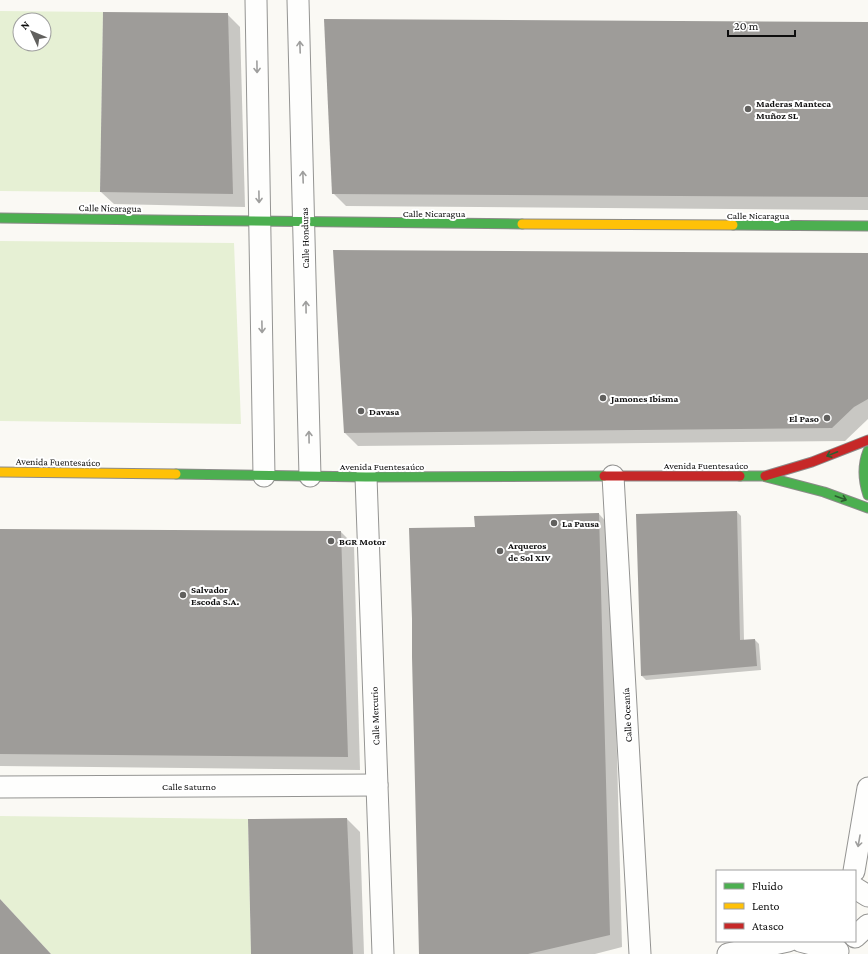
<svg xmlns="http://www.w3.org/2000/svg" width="868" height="954" viewBox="0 0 868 954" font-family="'Crimson Pro',serif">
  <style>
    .green { fill: #e6f0d4; fill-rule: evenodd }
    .shadow { fill: #0003 }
    .building { fill: #9e9c99 }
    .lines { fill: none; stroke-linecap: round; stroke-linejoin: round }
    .street-casing { stroke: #949492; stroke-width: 23 }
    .fast-casing { stroke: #8b8a88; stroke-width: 11 }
    .slow-casing { stroke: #8b8a88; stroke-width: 11 }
    .jam-casing { stroke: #8b8a88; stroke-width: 11 }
    .street { stroke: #fefefd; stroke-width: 21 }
    .fast { stroke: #4caf50; stroke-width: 9 }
    .slow { stroke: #ffc107; stroke-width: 9 }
    .jam { stroke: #c62828; stroke-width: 9 }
    .oneway { stroke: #9e9e9d }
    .oneway2 { stroke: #2d5e2f }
    .poi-dot { fill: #61605e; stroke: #fff; stroke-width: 1.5 }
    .labels { text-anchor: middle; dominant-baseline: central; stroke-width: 4; stroke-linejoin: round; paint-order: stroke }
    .poi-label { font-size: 10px; font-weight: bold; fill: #0e0e0e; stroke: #fff; text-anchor: start }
    .street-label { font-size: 10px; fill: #0e0e0e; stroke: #fff }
  </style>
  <rect width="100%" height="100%" fill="#faf9f4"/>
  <g class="green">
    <path d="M0,11L103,12L100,192L0,191ZM20,20H44V44H20Z"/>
    <path d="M0,241L234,243L241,424L0,421Z"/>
    <path d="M0,816L248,819L251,954H51L0,899Z"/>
  </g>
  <g class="shadow">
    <path d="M227,14L240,27L245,207L114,204L101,192Z"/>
    <path d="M868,23V210L346,206L333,193Z"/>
    <path d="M868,254V419L845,441L358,446L345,433Z"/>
    <path d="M737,512L741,516L744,640H755L759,644L761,670L646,680L642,676Z"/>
    <path d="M599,514L611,527L622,947L595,954H420Z"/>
    <path d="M0,530L341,532L354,545L360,770L0,766Z"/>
    <path d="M347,819L360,832L364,954H252L249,820Z"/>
  </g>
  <g class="building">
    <path d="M103,12L228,13L233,194L100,192Z"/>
    <path d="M324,19L868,22V197L332,194Z"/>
    <path d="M333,250L868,253V399L854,407L832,428L344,433Z"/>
    <path d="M737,511L740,640L755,639L757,666L641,676L636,514Z"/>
    <path d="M599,513L610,935L528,954H419L412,657V619L409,528L475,527L474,516Z"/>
    <path d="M0,529L341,531L348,757L0,754Z"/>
    <path d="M347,818L353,954H251L248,819Z"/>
    <path d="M0,899L51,954H0Z"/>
  </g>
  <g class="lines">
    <g class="street-casing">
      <g id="street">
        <path d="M256,0L264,476"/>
        <path d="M298,0L310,476"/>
        <path d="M613,476L640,954"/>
        <path d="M366,477L383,954"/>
        <path d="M0,787L377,785"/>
        <path d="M854,871L868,788"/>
        <path d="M855,888L868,896"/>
        <path d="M855,937L868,925"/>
        <path d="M800,941L838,951"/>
        <path d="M728,954L788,941"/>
      </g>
    </g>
    <g class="fast-casing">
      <g id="fast">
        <path d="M0,218C174,220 348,223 522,224"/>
        <path d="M733,225L868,226"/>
        <path d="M868,451C862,466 863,480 868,495"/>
        <path d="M176,474L366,477L604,476"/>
        <path d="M740,476H763L824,492L868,508"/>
      </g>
    </g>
    <g class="slow-casing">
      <g id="slow">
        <path d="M522,224L733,225"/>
        <path d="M0,472L176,474"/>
      </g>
    </g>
    <g class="jam-casing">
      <g id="jam">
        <path d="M604,476H740"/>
        <path d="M765,476L812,462L868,440"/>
      </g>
    </g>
    <use href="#street" class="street"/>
    <use href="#fast" class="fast"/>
    <use href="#slow" class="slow"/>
    <use href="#jam" class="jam"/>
  </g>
  <defs><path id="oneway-shaft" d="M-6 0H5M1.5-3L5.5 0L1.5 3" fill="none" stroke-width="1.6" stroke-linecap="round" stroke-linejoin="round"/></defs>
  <g class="oneway">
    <use href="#oneway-shaft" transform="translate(300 47) rotate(-92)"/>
    <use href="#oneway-shaft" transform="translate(257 67) rotate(89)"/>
    <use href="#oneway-shaft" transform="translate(303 177) rotate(-92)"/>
    <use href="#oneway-shaft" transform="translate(259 197) rotate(89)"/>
    <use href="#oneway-shaft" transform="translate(306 307) rotate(-91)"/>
    <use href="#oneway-shaft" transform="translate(262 327) rotate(89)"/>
    <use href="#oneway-shaft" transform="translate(309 437) rotate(-91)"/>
    <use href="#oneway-shaft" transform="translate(859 841) rotate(100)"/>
  </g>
  <g class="oneway2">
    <use href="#oneway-shaft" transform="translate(832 454) rotate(158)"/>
    <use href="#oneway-shaft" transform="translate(841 498) rotate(20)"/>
  </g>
  <g class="poi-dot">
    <circle cx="748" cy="109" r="4"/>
    <circle cx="603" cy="398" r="4"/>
    <circle cx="361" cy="411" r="4"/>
    <circle cx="827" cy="418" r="4"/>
    <circle cx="554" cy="523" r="4"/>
    <circle cx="331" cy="541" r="4"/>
    <circle cx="500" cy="551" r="4"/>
    <circle cx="183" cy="595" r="4"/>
  </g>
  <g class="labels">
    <g class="poi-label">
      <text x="756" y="103">Maderas Manteca<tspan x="756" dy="12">Muñoz SL</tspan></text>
      <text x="611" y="398">Jamones Ibisma</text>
      <text x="369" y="411">Davasa</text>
      <text x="819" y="418" text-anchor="end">El Paso</text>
      <text x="562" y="523">La Pausa</text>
      <text x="339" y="541">BGR Motor</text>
      <text x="508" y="545">Arqueros<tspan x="508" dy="12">de Sol XIV</tspan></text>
      <text x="191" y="589">Salvador<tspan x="191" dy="12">Escoda S.A.</tspan></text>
    </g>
    <g class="street-label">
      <text transform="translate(110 208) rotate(1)">Calle Nicaragua</text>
      <text x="434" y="213">Calle Nicaragua</text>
      <text x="758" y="215">Calle Nicaragua</text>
      <text transform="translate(305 238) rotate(-91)">Calle Honduras</text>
      <text transform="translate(58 462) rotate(1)">Avenida Fuentesaúco</text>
      <text x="706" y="465">Avenida Fuentesaúco</text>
      <text x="382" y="466">Avenida Fuentesaúco</text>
      <text transform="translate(627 715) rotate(-93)">Calle Oceanía</text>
      <text transform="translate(375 716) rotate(-92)">Calle Mercurio</text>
      <text x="189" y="786">Calle Saturno</text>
    </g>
  </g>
  <rect x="716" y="870" width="140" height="72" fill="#ffffff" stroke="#9f9f9f"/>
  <rect x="724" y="883" width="20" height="6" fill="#4caf50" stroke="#9f9f9f"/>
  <text x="752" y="890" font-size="12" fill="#0e0e0e">Fluido</text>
  <rect x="724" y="903" width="20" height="6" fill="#ffc107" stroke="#9f9f9f"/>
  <text x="752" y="910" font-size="12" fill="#0e0e0e">Lento</text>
  <rect x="724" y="923" width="20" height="6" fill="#c62828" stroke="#9f9f9f"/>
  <text x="752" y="930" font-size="12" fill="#0e0e0e">Atasco</text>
  <g transform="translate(32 32) rotate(314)"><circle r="19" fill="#ffffff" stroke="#9f9f9f"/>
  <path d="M0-3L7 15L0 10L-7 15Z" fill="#61605e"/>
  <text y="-6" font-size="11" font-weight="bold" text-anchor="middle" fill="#0e0e0e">N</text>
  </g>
  <path d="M728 30v6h67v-6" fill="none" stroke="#0e0e0e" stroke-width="2"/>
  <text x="734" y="30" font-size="12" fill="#0e0e0e" stroke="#ffffff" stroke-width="3" paint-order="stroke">20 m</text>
</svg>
